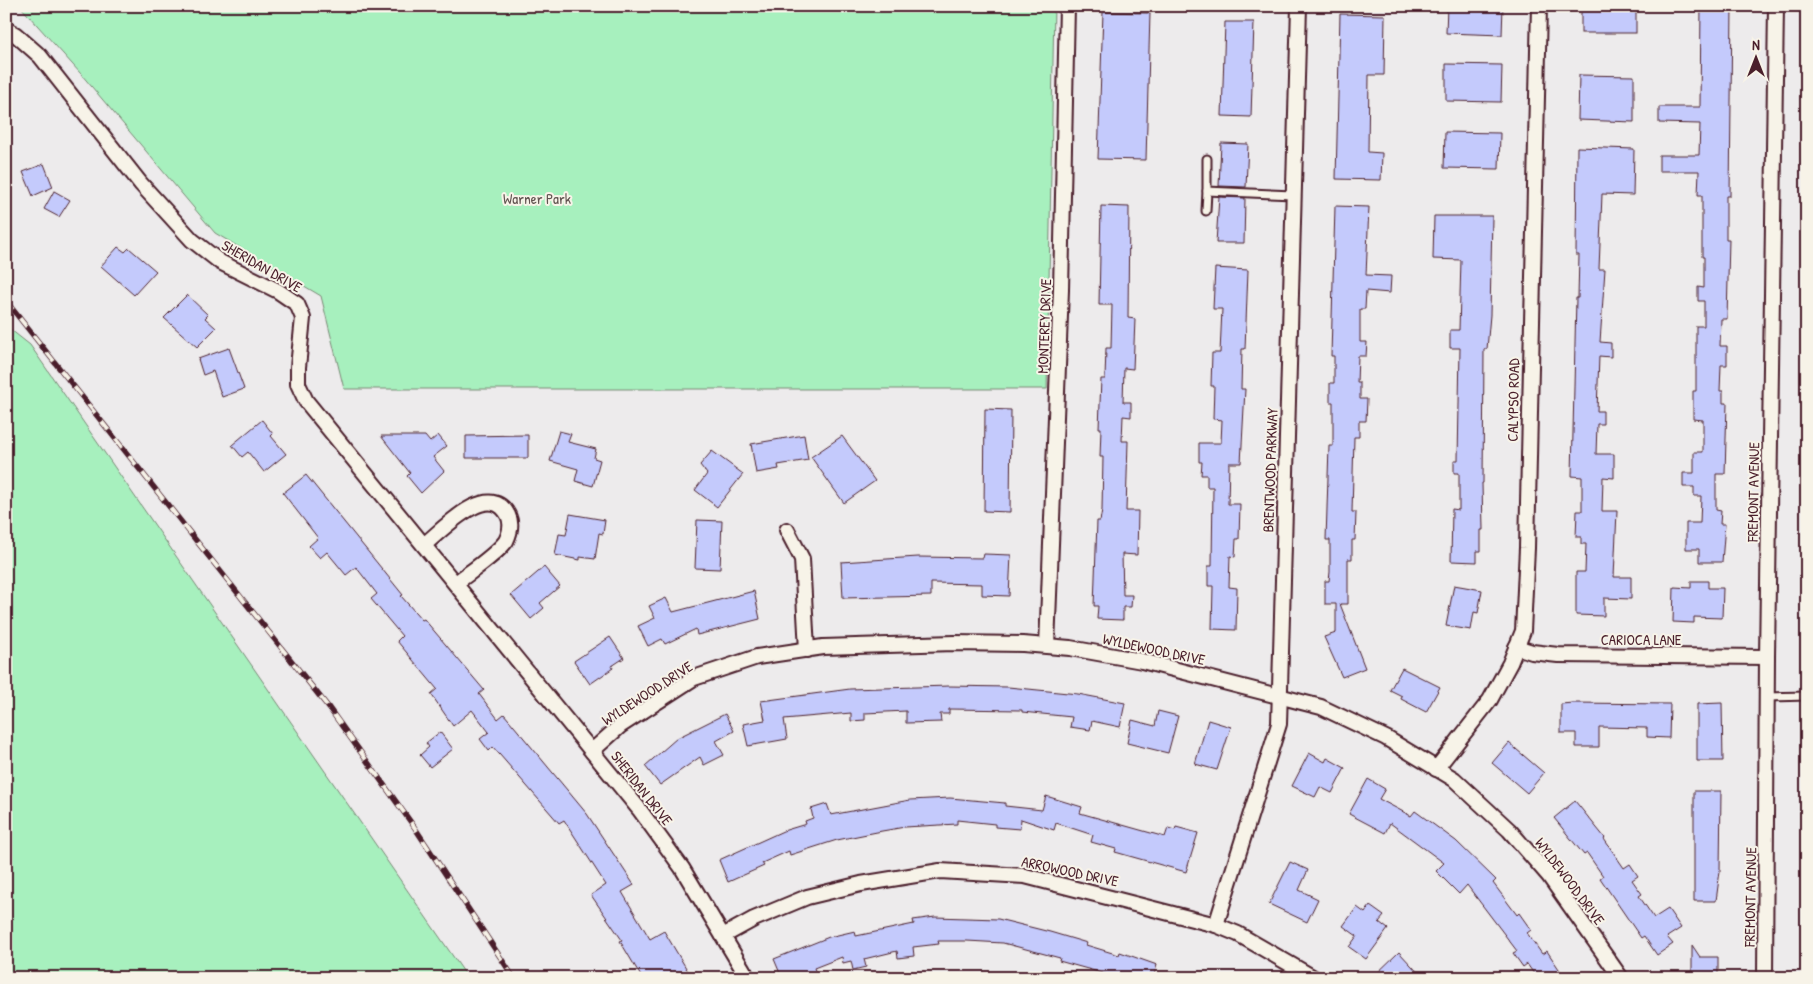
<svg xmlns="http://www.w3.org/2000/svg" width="1813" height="984" viewBox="0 0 1813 984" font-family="'Patrick Hand',sans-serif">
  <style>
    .green { fill: #a7f0be; stroke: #788874 }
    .building { fill: #c4cafc; stroke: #4a1f2b }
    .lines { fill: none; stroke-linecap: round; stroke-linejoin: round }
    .lane-casing { stroke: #4a1f2b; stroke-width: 11 }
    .street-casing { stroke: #4a1f2b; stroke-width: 18 }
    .lane { stroke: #f7f3e8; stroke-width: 7 }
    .street { stroke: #f7f3e8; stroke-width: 14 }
    .rail-casing { stroke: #4a1f2b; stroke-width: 5.5 }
    .rail { stroke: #f7f3e8; stroke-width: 4; stroke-dasharray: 11; stroke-linecap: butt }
    .labels { text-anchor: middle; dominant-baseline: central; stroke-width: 4; stroke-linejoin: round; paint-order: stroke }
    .park-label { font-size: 15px; fill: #615350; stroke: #f7f3e8 }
    .street-label { font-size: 15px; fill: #4a1f2b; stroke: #f7f3e8 }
  </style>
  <rect width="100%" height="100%" fill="#edebec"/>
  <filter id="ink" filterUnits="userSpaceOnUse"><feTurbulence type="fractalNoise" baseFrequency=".02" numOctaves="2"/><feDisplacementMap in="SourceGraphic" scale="10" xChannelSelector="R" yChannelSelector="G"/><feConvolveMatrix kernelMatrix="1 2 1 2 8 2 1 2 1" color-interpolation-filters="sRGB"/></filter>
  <g filter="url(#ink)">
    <g class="green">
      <path d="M20,6H1054L1047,389H344L321,296L215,233L81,74Z"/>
      <path d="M6,326L30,345L468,978H6Z"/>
    </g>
    <g class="building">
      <path d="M1447,6H1503L1502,35L1446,33Z"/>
      <rect x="1581" y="6" width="55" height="27"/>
      <path d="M1701,6H1732L1730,196H1726V239H1729L1727,319H1721L1720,346H1727V365H1721L1720,391H1723V403H1727L1725,474H1716V510L1721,511L1720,524H1725L1722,562H1699V549H1686V523H1700L1701,496H1694V487H1683V473H1694V452H1703V420L1693,419V391H1696V326H1704V301H1698V287L1704,288V257H1702V195H1698L1699,171H1659V155H1699L1700,124L1659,123V107H1700Z"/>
      <path d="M1103,12L1150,13L1146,160L1098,159Z"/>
      <path d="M1340,14L1385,15L1384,75H1369L1368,152L1382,153L1381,180L1336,179Z"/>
      <path d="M1225,22H1254L1251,117L1222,116Z"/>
      <path d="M1446,64L1502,65L1501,102L1446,101Z"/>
      <path d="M1579,75L1634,76V122L1578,120Z"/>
      <path d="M1445,132L1500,133L1499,169L1444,168Z"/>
      <path d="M1221,143L1248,144L1246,187L1219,186Z"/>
      <path d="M1577,147L1634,149L1633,195L1602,194L1599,269H1605L1600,342L1611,343V357L1599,356L1597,411H1603V424H1597L1596,454H1614V478L1603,477L1602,511H1617L1614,577H1631V599L1604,598V616L1576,615V572H1585L1586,544H1581V537H1576L1577,511H1582V477L1572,476L1576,298H1578L1579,255H1576Z"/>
      <path d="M44,164L53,187L33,196L23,172Z"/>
      <path d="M54,191L70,200L59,217L44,209Z"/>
      <path d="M1219,197L1245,198L1244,243H1216Z"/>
      <path d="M1101,206L1129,207L1128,318L1135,319L1133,369L1124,368L1123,402H1131V417L1123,416L1122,441H1128L1126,511H1138L1137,555L1122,554L1123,595H1132L1131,607H1123V620L1097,619L1098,606H1094L1097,521H1100L1102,510L1103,457H1100L1101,428H1099L1101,379H1105L1106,348H1111L1112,305H1099Z"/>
      <path d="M1335,206L1369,207L1366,275L1391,276L1390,293L1366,291L1365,309H1360V342H1367L1366,356H1358L1357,383H1360V399H1367L1366,421H1359V437H1354L1352,512H1356L1355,540H1352V559H1348V604H1340L1365,668L1342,677L1324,637L1336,633V604H1325V581H1329L1330,572V540H1326L1329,446H1333V402H1330V383H1334V356H1331Z"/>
      <path d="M1434,216H1492L1490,315L1487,349H1484L1483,483H1482L1483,530H1481V551H1477V562L1451,561L1452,509L1459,510V473H1454V460H1458L1460,348H1450V330H1459L1461,260L1433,259Z"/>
      <path d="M118,247L125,252L129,248L156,271L134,295L101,266Z"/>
      <path d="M1215,268L1248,270L1245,349H1242L1241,389H1245L1241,463H1229L1228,504H1240L1239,539H1236L1235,557L1230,556L1229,587L1237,588L1236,630L1212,629L1213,586H1208V566H1212L1213,487H1207V475H1201L1202,462H1199V443H1221L1222,420L1213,419L1214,386H1211L1212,353H1220L1222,309H1213Z"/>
      <path d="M187,295L208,315L205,318L216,328L197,347L164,318Z"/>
      <path d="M229,348L244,389L222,397L213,371L203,375L198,359Z"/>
      <path d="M985,409L1011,410L1010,512L984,511Z"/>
      <path d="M262,420L273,434L271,436L286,454L264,472L248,452L242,457L232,445Z"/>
      <path d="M559,431L571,434L568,442L596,449L594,458L600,460L593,486L575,481L578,469L550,461Z"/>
      <path d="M438,435L447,446L433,457L444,471L421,493L407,476L410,473L381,436H425L430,442Z"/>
      <path d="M528,435V458H466V436Z"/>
      <path d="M804,435L808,460L778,465L779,469L756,473L751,444Z"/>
      <path d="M842,436L875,481L844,503L811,457Z"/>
      <path d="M712,451L743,474L717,507L695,490L707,474L700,465Z"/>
      <path d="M306,475L403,595L401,596L422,620L424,619L484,690L479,694L498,719L504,714L587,814L634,885L622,892L650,939L664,931L692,978H642L620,941L622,940L591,895L606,885L564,820L559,823L493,747L489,751L480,739L489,732L472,710L453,726L431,694L437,689L397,641L402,636L371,599L377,594L356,567L346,575L327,552L320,558L309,546L318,538L283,493Z"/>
      <path d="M570,514L605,520L603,534L599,533L595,559L580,557V560L555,555L559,534L566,535Z"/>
      <path d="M697,520L722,521L720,569L695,568Z"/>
      <path d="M984,554L1011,555L1009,596L982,595V584L931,583V596L843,598L841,562L918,557L983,558Z"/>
      <path d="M544,567L560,586L540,603L544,608L531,619L511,595Z"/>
      <path d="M1691,581H1708V588H1723L1722,618L1694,617V623L1673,622L1674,587L1691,588Z"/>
      <path d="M1454,585L1482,590L1478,613L1474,612L1471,630L1446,626Z"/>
      <path d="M754,591L760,619L697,635L696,629L665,644L662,639L648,646L638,626L655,618L649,606L666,598L673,612Z"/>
      <path d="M610,637L624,658L612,666L613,668L590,684L574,661Z"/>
      <path d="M1402,668L1440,687L1426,712L1401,699L1402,696L1390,690Z"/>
      <path d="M949,686L1008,687L1078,694L1125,703L1120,727L1092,721L1090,730L1070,727L1072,717L1022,712V710L949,709V714H940L941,722L906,723V711L865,713V720L851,721V713L784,719L787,739L748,746L743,724L765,720L761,701L850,689Z"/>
      <path d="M1573,703L1670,704L1669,738L1647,737V728L1599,727V747H1576V733H1561V704Z"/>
      <path d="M1722,703L1723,761H1697V704Z"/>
      <path d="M1158,711L1178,716L1168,753L1127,743L1132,720L1155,726Z"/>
      <path d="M725,714L734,731L716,741L724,755L704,765L700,757L660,785L645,766L677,738Z"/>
      <path d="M1208,720L1231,727L1217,770L1195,764Z"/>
      <path d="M440,732L453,749L430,767L420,755L429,747L426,743Z"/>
      <path d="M1509,743L1544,773L1527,793L1492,763Z"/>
      <path d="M1309,753L1325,762L1327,758L1345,768L1332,793L1320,787L1315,797L1292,786Z"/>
      <path d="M1368,779L1385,789L1379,799L1411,816L1415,811L1456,841L1496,880L1493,883L1517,915L1519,913L1531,930L1527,933L1542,954L1547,951L1565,978H1537L1527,964L1523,967L1513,953L1517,951L1467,885L1459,894L1436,871L1444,863L1390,823L1385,833L1349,814Z"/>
      <path d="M1694,791H1721L1720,871L1716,901H1694Z"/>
      <path d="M1046,796L1082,807L1080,813L1165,837L1168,828L1175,830L1176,827L1198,833L1186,872L1115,852L1116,849L1091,842L1093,835L1056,823L1054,830L1021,819L1020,829L995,827V824L957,820V824L905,827L882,831L837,840L790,855L789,851L762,863L764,866L728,882L719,860L783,831L806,824L805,821L813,818L811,809L827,804L831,815L910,800L950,798L1005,803V806L1042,810Z"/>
      <path d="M1575,801L1605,838L1604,839L1624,868L1630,864L1638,876L1632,880L1642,894L1639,896L1654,918L1668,909L1681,928L1667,937L1673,944L1657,955L1644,936L1641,938L1600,878L1603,876L1587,853L1584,855L1554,818Z"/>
      <path d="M1290,862L1308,870L1299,890L1318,899L1307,922L1269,904Z"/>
      <path d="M1370,906L1384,916L1379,922L1388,929L1366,959L1349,947L1357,936L1343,926L1357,907L1365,913Z"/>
      <path d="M935,917L998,919L1050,932L1087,943L1086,945L1119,955L1120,952L1157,965L1153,978H1120L1059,961L1060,958L1003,943L967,941H938L939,944L913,947L914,956L898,958L897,951L864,959L866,967L853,970L851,961L843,963L842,957L814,968L818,978H805L803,974L793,978H782L774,959L829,937L855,931L856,936L914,924L913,920Z"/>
      <path d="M1692,945L1700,957H1718V978H1692Z"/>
      <path d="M1399,952L1423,978H1372Z"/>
    </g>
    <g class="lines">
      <g class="lane-casing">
        <g id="lane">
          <path d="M1207,159V191L1293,195"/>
          <path d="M1206,211L1207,191"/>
          <path d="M1767,697L1807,696"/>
        </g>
      </g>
      <g class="street-casing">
        <g id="street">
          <path d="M6,29L15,34L40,56L141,184L192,240L220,262L278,291L297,304L303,318L298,367V384L306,401L639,809L682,868L748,978"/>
          <path d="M787,530L802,559L807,650"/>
          <path d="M424,545C441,531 489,479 508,515C512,523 510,533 506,541C496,555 470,572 456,583"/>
          <path d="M1047,646L1061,290L1067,6"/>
          <path d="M1516,647L1532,652L1558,655L1767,657"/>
          <path d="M592,751L620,726L694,678L757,657L823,647L954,643L1023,644L1070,648L1142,661L1321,707L1386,738L1454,779L1509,830L1549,876L1621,978"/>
          <path d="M1436,769L1490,700L1510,663L1523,631L1527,548L1539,6"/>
          <path d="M1216,925L1279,724L1299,6"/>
          <path d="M723,936L754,919L807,897L861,884L940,871L1025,876L1216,925L1238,934L1314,978"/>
          <path d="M1765,978L1767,657L1776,6"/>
        </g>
      </g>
      <use href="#lane" class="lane"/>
      <use href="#street" class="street"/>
      <g class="rail-casing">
        <path id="rail" d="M6,301L329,708L415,828L514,978"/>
      </g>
      <use href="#rail" class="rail"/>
    </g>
  </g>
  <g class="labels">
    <g class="park-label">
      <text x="537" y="198">Warner Park</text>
    </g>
    <g class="street-label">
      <text transform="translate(262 266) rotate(30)">SHERIDAN DRIVE</text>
      <text transform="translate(1044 326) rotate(-88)">MONTEREY DRIVE</text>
      <text transform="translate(1513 400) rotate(-89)">CALYPSO ROAD</text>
      <text transform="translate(1270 470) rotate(-88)">BRENTWOOD PARKWAY</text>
      <text transform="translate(1753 492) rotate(-89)">FREMONT AVENUE</text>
      <text x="1641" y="639">CARIOCA LANE</text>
      <text transform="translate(1154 649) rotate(12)">WYLDEWOOD DRIVE</text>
      <text transform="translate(647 693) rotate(-33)">WYLDEWOOD DRIVE</text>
      <text transform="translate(642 788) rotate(52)">SHERIDAN DRIVE</text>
      <text transform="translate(1070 871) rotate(12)">ARROWOOD DRIVE</text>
      <text transform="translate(1570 881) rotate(53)">WYLDEWOOD DRIVE</text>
      <text transform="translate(1750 897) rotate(-89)">FREMONT AVENUE</text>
    </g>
  </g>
  <rect width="1813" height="984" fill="none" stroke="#f7f3e8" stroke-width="25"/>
  <rect x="12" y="12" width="1788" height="959" fill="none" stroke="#4a1f2b" stroke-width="2" filter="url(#ink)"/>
  <g transform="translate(1756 58)" stroke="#f7f3e8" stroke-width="4" paint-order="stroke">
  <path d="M0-4L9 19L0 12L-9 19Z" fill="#4a1f2b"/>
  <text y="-8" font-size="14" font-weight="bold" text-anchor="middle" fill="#4a1f2b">N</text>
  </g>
</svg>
